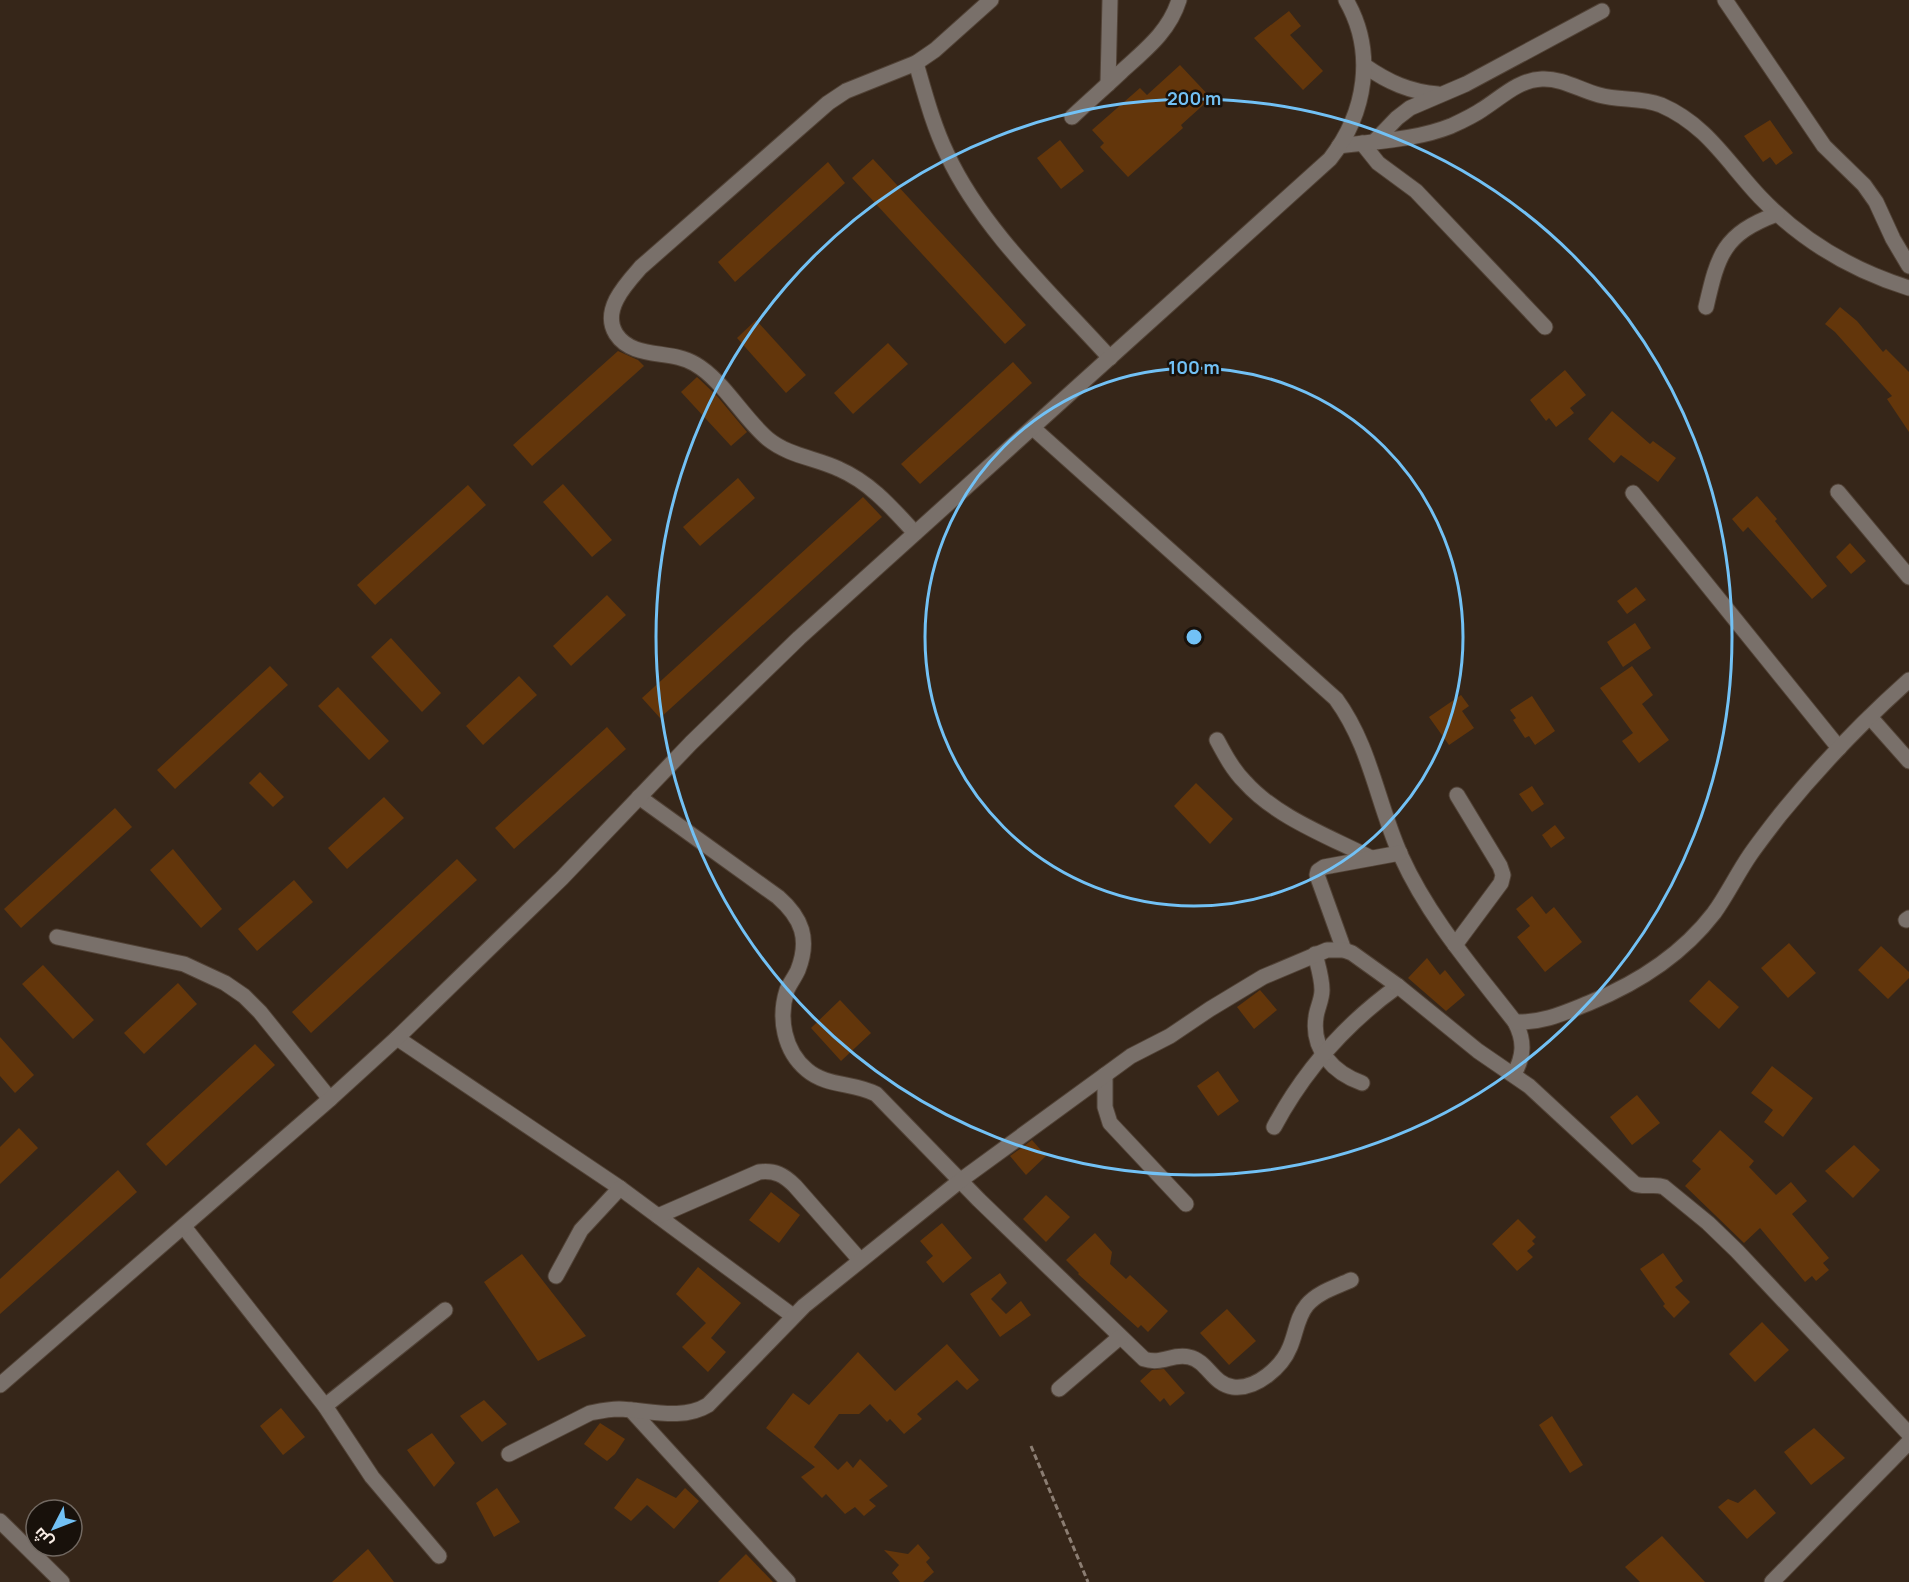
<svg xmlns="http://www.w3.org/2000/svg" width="1909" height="1582" viewBox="0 0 1909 1582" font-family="Manrope,Cairo,sans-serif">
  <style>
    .building { fill: #63360b }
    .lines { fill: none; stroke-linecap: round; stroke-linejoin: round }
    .minor-casing { stroke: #514236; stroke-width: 17 }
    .path { stroke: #8b7d72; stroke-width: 3; stroke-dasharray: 6 3; stroke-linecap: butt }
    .minor { stroke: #79706a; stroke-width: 15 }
    .ring { fill: none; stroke: #72c1f5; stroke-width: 3 }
    .centre { fill: #72c1f5; stroke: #18110b; stroke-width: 3 }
    .ring-label { font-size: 18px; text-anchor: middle; font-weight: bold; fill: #72c1f5; stroke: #18110b; stroke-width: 5; stroke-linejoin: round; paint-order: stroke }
  </style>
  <rect width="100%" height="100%" fill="#362619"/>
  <g class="building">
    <path d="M1289,11L1301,26L1290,35L1323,71L1303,90L1254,38Z"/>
    <path d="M1180,65L1211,98L1181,125L1183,128L1128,177L1100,147L1104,143L1092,130L1140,88L1147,95Z"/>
    <path d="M1770,120L1793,153L1776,165L1770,157L1763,162L1744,136Z"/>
    <path d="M1060,140L1084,171L1061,189L1037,158Z"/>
    <path d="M873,159L1026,325L1005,344L852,178Z"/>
    <path d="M828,162L845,183L735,282L718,262Z"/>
    <path d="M1840,307L1857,321L1883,352L1886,349L1909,372V432L1887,399L1892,396L1835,332L1825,324Z"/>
    <path d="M756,320L806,375L786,393L737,338Z"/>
    <path d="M888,343L908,364L853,414L834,393Z"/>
    <path d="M618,351L638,360L644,366L532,466L513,445Z"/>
    <path d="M1013,362L1032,383L920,484L901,464Z"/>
    <path d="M1565,370L1586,395L1570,408L1574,413L1556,427L1549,418L1546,421L1530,400Z"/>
    <path d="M697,377L717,396L747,432L731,446L681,392Z"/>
    <path d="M1612,411L1650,444L1653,441L1676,458L1658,482L1621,455L1614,463L1588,439Z"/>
    <path d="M738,478L755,498L700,546L683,527Z"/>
    <path d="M563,484L612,540L592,557L543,502Z"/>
    <path d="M468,485L486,505L375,605L357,585Z"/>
    <path d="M1757,496L1777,519L1775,521L1827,586L1812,599L1748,527L1743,532L1732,519Z"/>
    <path d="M863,497L882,517L660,718L642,698Z"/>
    <path d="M1850,543L1866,561L1851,574L1836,557Z"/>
    <path d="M1636,587L1646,600L1627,614L1617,601Z"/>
    <path d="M607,595L626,615L571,666L553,646Z"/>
    <path d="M1635,623L1651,648L1623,667L1607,642Z"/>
    <path d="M391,638L441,693L422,712L371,657Z"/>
    <path d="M270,666L288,685L175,789L157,770Z"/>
    <path d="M1632,666L1653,695L1642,704L1669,740L1639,763L1622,741L1633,733L1600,688Z"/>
    <path d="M519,676L537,695L483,745L466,726Z"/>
    <path d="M338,687L389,741L369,760L318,706Z"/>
    <path d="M1461,695L1469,706L1462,711L1474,728L1449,745L1429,717Z"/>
    <path d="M1532,696L1555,731L1535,745L1529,736L1525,738L1513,720L1516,718L1510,710Z"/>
    <path d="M607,727L626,749L514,849L495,828Z"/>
    <path d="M260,772L284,797L273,807L249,783Z"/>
    <path d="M1196,783L1233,819L1210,844L1174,806Z"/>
    <path d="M1532,786L1544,804L1532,812L1519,794Z"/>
    <path d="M384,797L404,818L347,869L328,848Z"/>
    <path d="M115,808L132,827L21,928L4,909Z"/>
    <path d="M1555,825L1565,838L1551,848L1542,835Z"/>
    <path d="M173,849L222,909L201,928L150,870Z"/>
    <path d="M457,859L477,880L311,1033L292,1012Z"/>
    <path d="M294,880L313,902L257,951L238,929Z"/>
    <path d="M1532,896L1546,914L1554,907L1582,942L1545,972L1517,937L1530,926L1516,909Z"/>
    <path d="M1789,943L1816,973L1788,998L1761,968Z"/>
    <path d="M1881,946L1909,972V978L1888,999L1858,970Z"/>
    <path d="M1427,958L1440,975L1445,970L1465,995L1446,1011L1408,978Z"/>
    <path d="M43,965L94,1020L73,1039L22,984Z"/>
    <path d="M1709,980L1739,1007L1719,1029L1689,1001Z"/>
    <path d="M178,983L197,1004L144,1054L124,1033Z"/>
    <path d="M1260,990L1277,1010L1254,1029L1237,1007Z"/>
    <path d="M840,1000L871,1033L841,1061L811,1028Z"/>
    <path d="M0,1037L34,1075L15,1093L0,1076Z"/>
    <path d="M255,1044L275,1065L166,1166L146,1144Z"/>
    <path d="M1772,1066L1813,1098L1783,1137L1764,1122L1773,1110L1751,1093Z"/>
    <path d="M1218,1071L1239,1101L1218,1116L1197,1086Z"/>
    <path d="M1637,1095L1660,1123L1632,1145L1610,1117Z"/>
    <path d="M19,1128L38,1148L0,1184V1147Z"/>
    <path d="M1720,1130L1754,1161L1749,1167L1776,1195L1791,1182L1807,1201L1792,1214L1829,1258L1823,1263L1829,1270L1816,1281L1812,1276L1805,1282L1760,1228L1744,1243L1685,1186L1701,1169L1692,1161Z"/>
    <path d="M1032,1140L1046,1156L1026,1175L1010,1156Z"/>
    <path d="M1854,1145L1880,1170L1853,1198L1825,1171Z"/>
    <path d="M118,1170L137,1192L0,1314V1279Z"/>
    <path d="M771,1192L800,1215L779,1243L749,1220Z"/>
    <path d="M1046,1195L1070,1217L1046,1242L1023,1219Z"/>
    <path d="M1518,1219L1536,1237L1532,1241L1535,1244L1527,1251L1533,1257L1517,1271L1492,1244Z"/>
    <path d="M942,1223L972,1258L943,1283L926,1262L933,1256L920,1241Z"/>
    <path d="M1095,1233L1112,1252L1110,1264L1126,1279L1130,1275L1168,1311L1148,1332L1141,1325L1138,1328L1078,1274L1079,1273L1066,1260Z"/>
    <path d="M1663,1253L1683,1281L1675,1287L1690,1302L1674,1318L1663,1306L1665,1304L1640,1269Z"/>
    <path d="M522,1254L586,1336L538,1361L484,1282Z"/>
    <path d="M698,1267L741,1303L711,1338L726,1352L708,1372L682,1347L706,1323L676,1294Z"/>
    <path d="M1000,1273L1007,1283L991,1299L1006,1314L1021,1301L1031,1315L1000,1337L970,1294Z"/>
    <path d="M1227,1309L1256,1341L1229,1365L1200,1333Z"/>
    <path d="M1762,1322L1789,1350L1755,1382L1729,1354Z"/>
    <path d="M947,1344L979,1380L967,1390L957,1380L917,1414L922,1419L904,1434L890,1419L887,1422L870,1404L859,1414H839L814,1447L838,1470L847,1461L853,1468L860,1459L888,1486L869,1500L876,1506L864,1516L855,1507L845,1514L826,1494L822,1498L801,1477L815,1467L766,1428L793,1393L809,1405L858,1352L895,1391Z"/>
    <path d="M1164,1369L1185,1393L1170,1406L1164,1398L1160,1402L1140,1381L1152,1370Z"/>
    <path d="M484,1400L507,1424L482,1442L460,1416Z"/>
    <path d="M281,1408L305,1437L283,1455L260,1426Z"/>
    <path d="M1552,1416L1583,1465L1570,1473L1539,1425Z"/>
    <path d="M600,1423L625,1439L615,1454L607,1461L584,1444Z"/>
    <path d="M1814,1428L1845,1458L1811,1485L1784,1452Z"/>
    <path d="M432,1433L455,1463L434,1487L407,1450Z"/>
    <path d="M637,1478L676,1498L685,1488L699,1501L674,1529L647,1505L631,1521L614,1508Z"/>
    <path d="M497,1488L520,1522L494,1537L476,1503Z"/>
    <path d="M1755,1489L1776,1513L1747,1539L1718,1507L1728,1499L1738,1503Z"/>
    <path d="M1662,1536L1705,1582H1640L1625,1567Z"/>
    <path d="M918,1544L930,1558L926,1562L934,1572L923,1582H900L892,1573L899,1565L884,1550L908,1554Z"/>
    <path d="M368,1549L394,1582H332Z"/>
    <path d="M746,1554L773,1582H718Z"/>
  </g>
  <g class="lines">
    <g class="minor-casing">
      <g id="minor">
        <path d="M1725,0L1824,146L1864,185L1876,202L1893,239L1909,266"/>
        <path d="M916,63C925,94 933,125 947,154C982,230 1054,296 1110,358"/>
        <path d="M1365,66C1388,82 1410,92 1438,94"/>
        <path d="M1108,84L1110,0"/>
        <path d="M1072,117C1088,102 1105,87 1121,72C1145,50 1169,32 1179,0"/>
        <path d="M1374,142L1397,118L1410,108L1466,84L1602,11"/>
        <path d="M1362,143L1378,163L1416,191L1545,327"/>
        <path d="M1339,146C1376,141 1416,140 1451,126C1462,121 1473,116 1483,109C1502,97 1518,80 1542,79C1562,78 1580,90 1599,95C1620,101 1640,97 1661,105C1707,125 1727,162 1760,197C1802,241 1851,270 1909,288"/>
        <path d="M1706,307C1718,255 1723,234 1777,214"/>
        <path d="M1033,428L1336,699C1371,747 1377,803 1401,856C1429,918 1474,969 1515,1022C1525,1041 1524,1056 1514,1074"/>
        <path d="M1838,492L1909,577"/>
        <path d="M1633,493L1839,748"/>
        <path d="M915,533C892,508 871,483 839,469C816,458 789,456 768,439C743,418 723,380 695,364C671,349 633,360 616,334C601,310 626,284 641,267L828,103L846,91L916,63L935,50L991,0"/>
        <path d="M1870,717L1909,761"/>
        <path d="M1217,740C1225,755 1233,770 1245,782C1276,817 1330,837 1371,858"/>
        <path d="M639,797L778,897C802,918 810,939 798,970C795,977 790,983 787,990C778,1018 784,1051 807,1070C827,1087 853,1082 876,1094L979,1200L1144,1359C1162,1365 1172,1353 1189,1357C1208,1361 1212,1384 1233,1387C1256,1390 1282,1367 1290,1347C1296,1333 1297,1317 1307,1305C1318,1292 1336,1287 1351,1280"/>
        <path d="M1906,920L1909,918"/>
        <path d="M57,937L184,964L225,983L244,996L260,1012L330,1099"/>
        <path d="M1455,945L1501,883L1503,875L1500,866L1457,795"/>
        <path d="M1344,950L1317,875L1318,871L1324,867L1400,853"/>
        <path d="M1315,954C1318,966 1322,978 1322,990C1322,1000 1317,1008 1316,1017C1311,1050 1334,1073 1362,1083"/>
        <path d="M1515,1022C1543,1023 1564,1013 1589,1003C1638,983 1681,956 1714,913C1727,895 1737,874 1750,855C1759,842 1770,828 1780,815C1819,767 1863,721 1909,680"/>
        <path d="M397,1038L620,1188L793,1316"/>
        <path d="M1105,1075V1107L1110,1123L1186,1204"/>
        <path d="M1274,1127C1305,1069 1345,1024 1398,986"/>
        <path d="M658,1216L759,1172C775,1170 784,1175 795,1186L860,1260"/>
        <path d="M184,1227L325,1406L372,1477L439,1556"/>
        <path d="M556,1276L581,1230L620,1188"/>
        <path d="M0,1385L330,1099L397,1038L562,878L691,743L799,638L1330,159C1366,113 1376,52 1346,0"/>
        <path d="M1059,1389L1120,1337"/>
        <path d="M325,1406L445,1310"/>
        <path d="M631,1410L788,1582"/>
        <path d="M509,1454L590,1413C600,1411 609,1409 619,1409C648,1410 682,1421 708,1405L804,1306L961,1180L1131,1056L1170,1036L1210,1009L1263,977L1327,950H1344L1352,953L1398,986L1478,1051L1529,1086L1635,1184C1645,1188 1654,1183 1664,1187L1708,1223L1737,1251L1909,1434"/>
        <path d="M0,1521L62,1582"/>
        <path d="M1772,1582L1909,1442"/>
      </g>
    </g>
    <path class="path" d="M1031,1446L1088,1582"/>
    <use href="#minor" class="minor"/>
  </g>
  <g class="ring">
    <circle cx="1194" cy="637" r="269"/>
    <circle cx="1194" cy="637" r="538"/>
  </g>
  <circle cx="1194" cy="637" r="9" class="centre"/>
  <g class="ring-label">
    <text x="1194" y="105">200 m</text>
    <text x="1194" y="374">100 m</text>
  </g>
  <g transform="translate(54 1528) rotate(228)"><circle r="28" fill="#18110b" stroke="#726962" stroke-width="1.5"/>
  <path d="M0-4.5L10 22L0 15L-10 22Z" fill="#72c1f5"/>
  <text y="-9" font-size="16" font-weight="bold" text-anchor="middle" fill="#f9ede5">ش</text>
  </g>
</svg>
